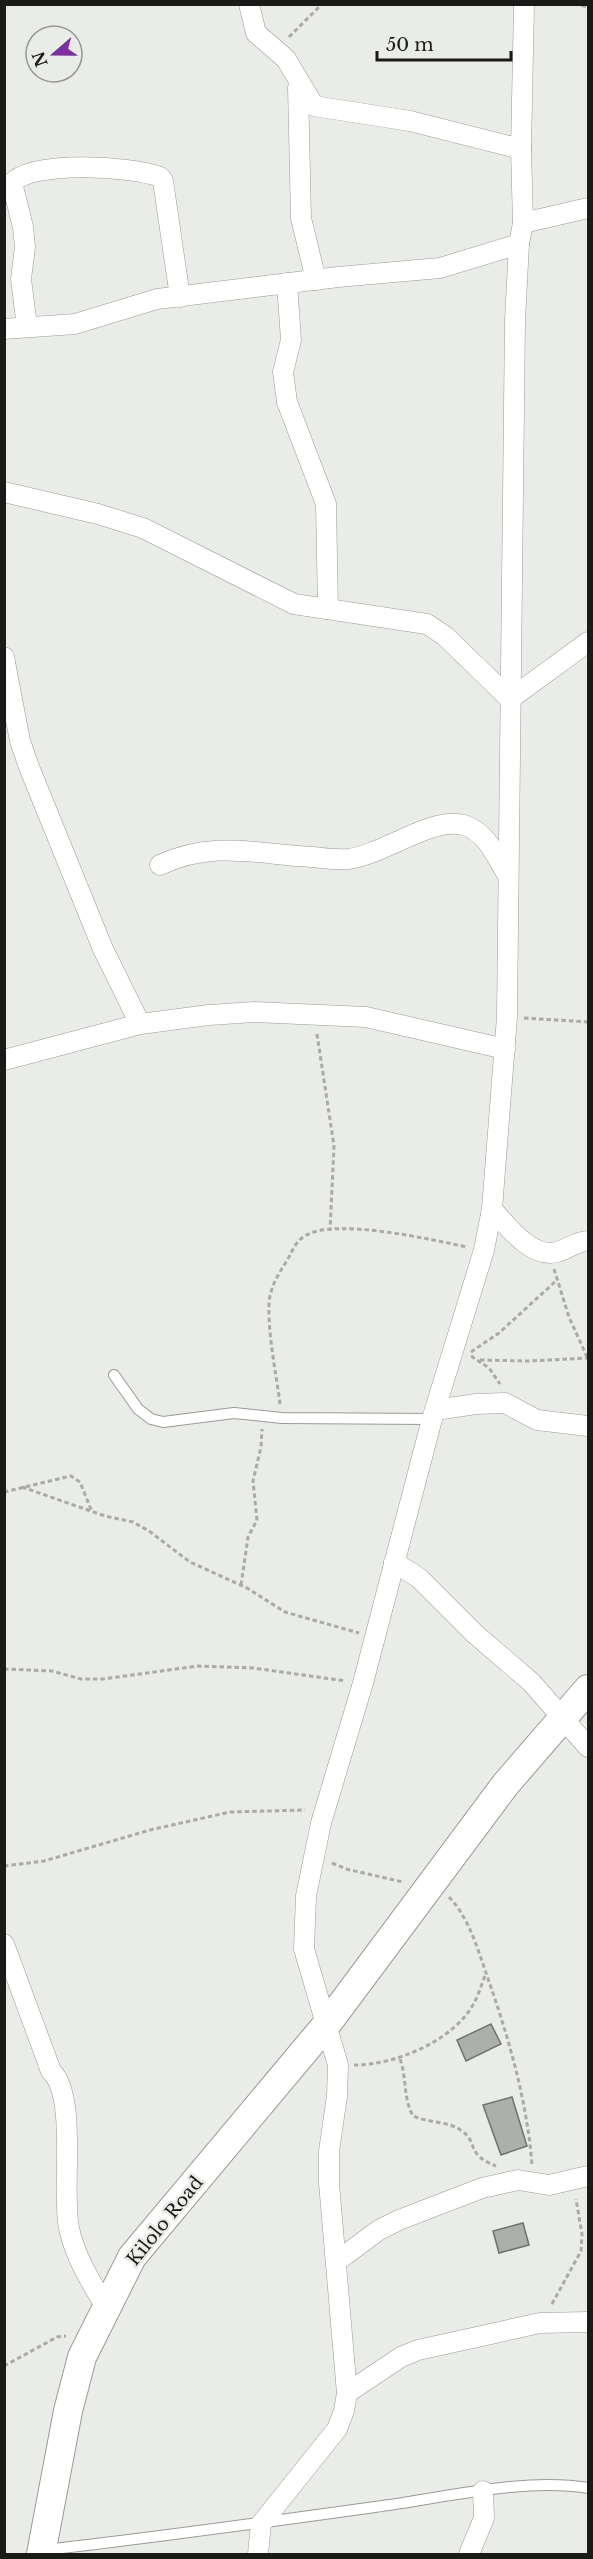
<svg xmlns="http://www.w3.org/2000/svg" width="593" height="2559" viewBox="0 0 593 2559" font-family="'Libre Baskerville',serif">
  <style>
    .building { fill: #adafac; stroke: #70726f; stroke-width: 1.5 }
    .lines { fill: none; stroke-linecap: round; stroke-linejoin: round }
    .service-casing { stroke: #9a9b98; stroke-width: 12 }
    .minor-casing { stroke: #9a9b98; stroke-width: 21 }
    .secondary-casing { stroke: #9a9b98; stroke-width: 30 }
    .path { stroke: #aaaba8; stroke-width: 3; stroke-dasharray: 4.5 3; stroke-linecap: butt }
    .service { stroke: #fff; stroke-width: 10 }
    .minor { stroke: #fff; stroke-width: 20 }
    .secondary { stroke: #fff; stroke-width: 28 }
    .labels { text-anchor: middle; dominant-baseline: central; stroke-width: 5; stroke-linejoin: round; paint-order: stroke }
    .street-label { font-size: 18px; fill: #1a1a19; stroke: #eaece8 }
  </style>
  <rect width="100%" height="100%" fill="#eaece8"/>
  <g class="building">
    <path d="M491,2024L501,2044L466,2061L457,2040Z"/>
    <path d="M512,2097L527,2146L501,2155L483,2105Z"/>
    <path d="M523,2223L529,2245L499,2253L493,2231Z"/>
  </g>
  <g class="lines">
    <g class="service-casing">
      <g id="service">
        <path d="M114,1375L138,1409L151,1419L163,1422L234,1413L282,1418L432,1419"/>
        <path d="M44,2550C160,2537 274,2521 389,2505C451,2496 527,2478 588,2488"/>
      </g>
    </g>
    <g class="minor-casing">
      <g id="minor">
        <path d="M249,4L256,33L286,59L314,106L410,121L521,149"/>
        <path d="M298,87L301,218L316,280"/>
        <path d="M523,223L588,208"/>
        <path d="M287,283L291,340L283,372L287,402L326,504L328,609"/>
        <path d="M27,327L21,279L25,247L23,227L12,183C33,160 132,166 160,177L163,181L180,297"/>
        <path d="M4,329L75,324L157,299L338,277L440,268L519,244"/>
        <path d="M4,492L98,514L143,528L294,604L427,624L445,636L510,699L588,642"/>
        <path d="M4,657L20,741L29,767L103,949L140,1024"/>
        <path d="M160,865C213,840 256,854 312,857C323,858 336,860 348,859C383,855 432,816 464,825C487,832 497,858 508,876"/>
        <path d="M4,1060L140,1024L209,1015L254,1012L366,1017L505,1049"/>
        <path d="M492,1209C507,1226 532,1259 557,1252C568,1249 577,1241 588,1241"/>
        <path d="M435,1410L476,1404L505,1403L537,1420L588,1426"/>
        <path d="M394,1562L419,1578L475,1634L531,1682L588,1747"/>
        <path d="M4,1944L51,2071C78,2096 61,2191 69,2228C75,2257 91,2282 106,2307"/>
        <path d="M337,2261L379,2230L399,2220L482,2188L518,2180L549,2185L588,2176"/>
        <path d="M347,2393L401,2357L418,2350L540,2323L588,2322"/>
        <path d="M258,2554L261,2524L337,2429L344,2411L347,2393L329,2183V2151L337,2096L338,2065L304,1949L306,1896L321,1823L363,1683L432,1419L484,1250L492,1209L507,1017L515,320L519,244L523,223L521,149L524,4"/>
        <path d="M469,2554L484,2518L483,2491"/>
      </g>
    </g>
    <g class="secondary-casing">
      <path id="secondary" d="M41,2554L68,2411L82,2357L132,2257L327,2024L505,1785L588,1689"/>
    </g>
    <g class="path">
      <path d="M574,4L588,7"/>
      <path d="M289,37L322,4"/>
      <path d="M524,1018L588,1022"/>
      <path d="M317,1034L334,1146L330,1231"/>
      <path d="M554,1269L569,1317L588,1359"/>
      <path d="M471,1352L499,1333L557,1280"/>
      <path d="M471,1356L489,1368L500,1384"/>
      <path d="M480,1360L528,1361L588,1358"/>
      <path d="M280,1404C276,1372 268,1336 269,1304C270,1287 278,1275 286,1262C292,1253 295,1241 305,1236C334,1217 433,1240 467,1247"/>
      <path d="M22,1487L105,1516L133,1522L149,1531L190,1562L247,1588L285,1612L359,1633"/>
      <path d="M4,1492L71,1476L80,1482L92,1512"/>
      <path d="M241,1585L248,1537L257,1520L253,1481L261,1447L262,1429"/>
      <path d="M4,1669L52,1671L81,1679H103L198,1666L253,1668L346,1681"/>
      <path d="M332,1863L346,1869L403,1882"/>
      <path d="M4,1866L44,1861L150,1830L230,1812L305,1810"/>
      <path d="M449,1897C468,1917 476,1944 485,1970C507,2032 527,2099 532,2165"/>
      <path d="M400,2059C407,2078 403,2098 413,2116C428,2123 449,2121 462,2131C479,2143 465,2154 496,2166"/>
      <path d="M354,2065C395,2065 454,2041 474,2003C479,1994 482,1983 486,1973"/>
      <path d="M552,2304L581,2251L582,2234L576,2199"/>
      <path d="M4,2366L57,2337L66,2336"/>
    </g>
    <use href="#service" class="service"/>
    <use href="#minor" class="minor"/>
    <use href="#secondary" class="secondary"/>
  </g>
  <g class="labels">
    <g class="street-label">
      <text transform="translate(165 2221) rotate(-51)">Kilolo Road</text>
    </g>
  </g>
  <rect width="593" height="2559" fill="none" stroke="#1a1a19" stroke-width="12"/>
  <g transform="translate(54 54) rotate(250)"><circle r="28" fill="#eaece8" stroke="#979895" stroke-width="1.5"/>
  <path d="M0-4.5L10 22L0 15L-10 22Z" fill="#7b2fa0"/>
  <text y="-9" font-size="16" font-weight="bold" text-anchor="middle" fill="#1a1a19">N</text>
  </g>
  <path d="M377 51v9h134v-9" fill="none" stroke="#1a1a19" stroke-width="3"/>
  <text x="386" y="51" font-size="18" fill="#1a1a19" stroke="#eaece8" stroke-width="4.5" paint-order="stroke">50 m</text>
</svg>
